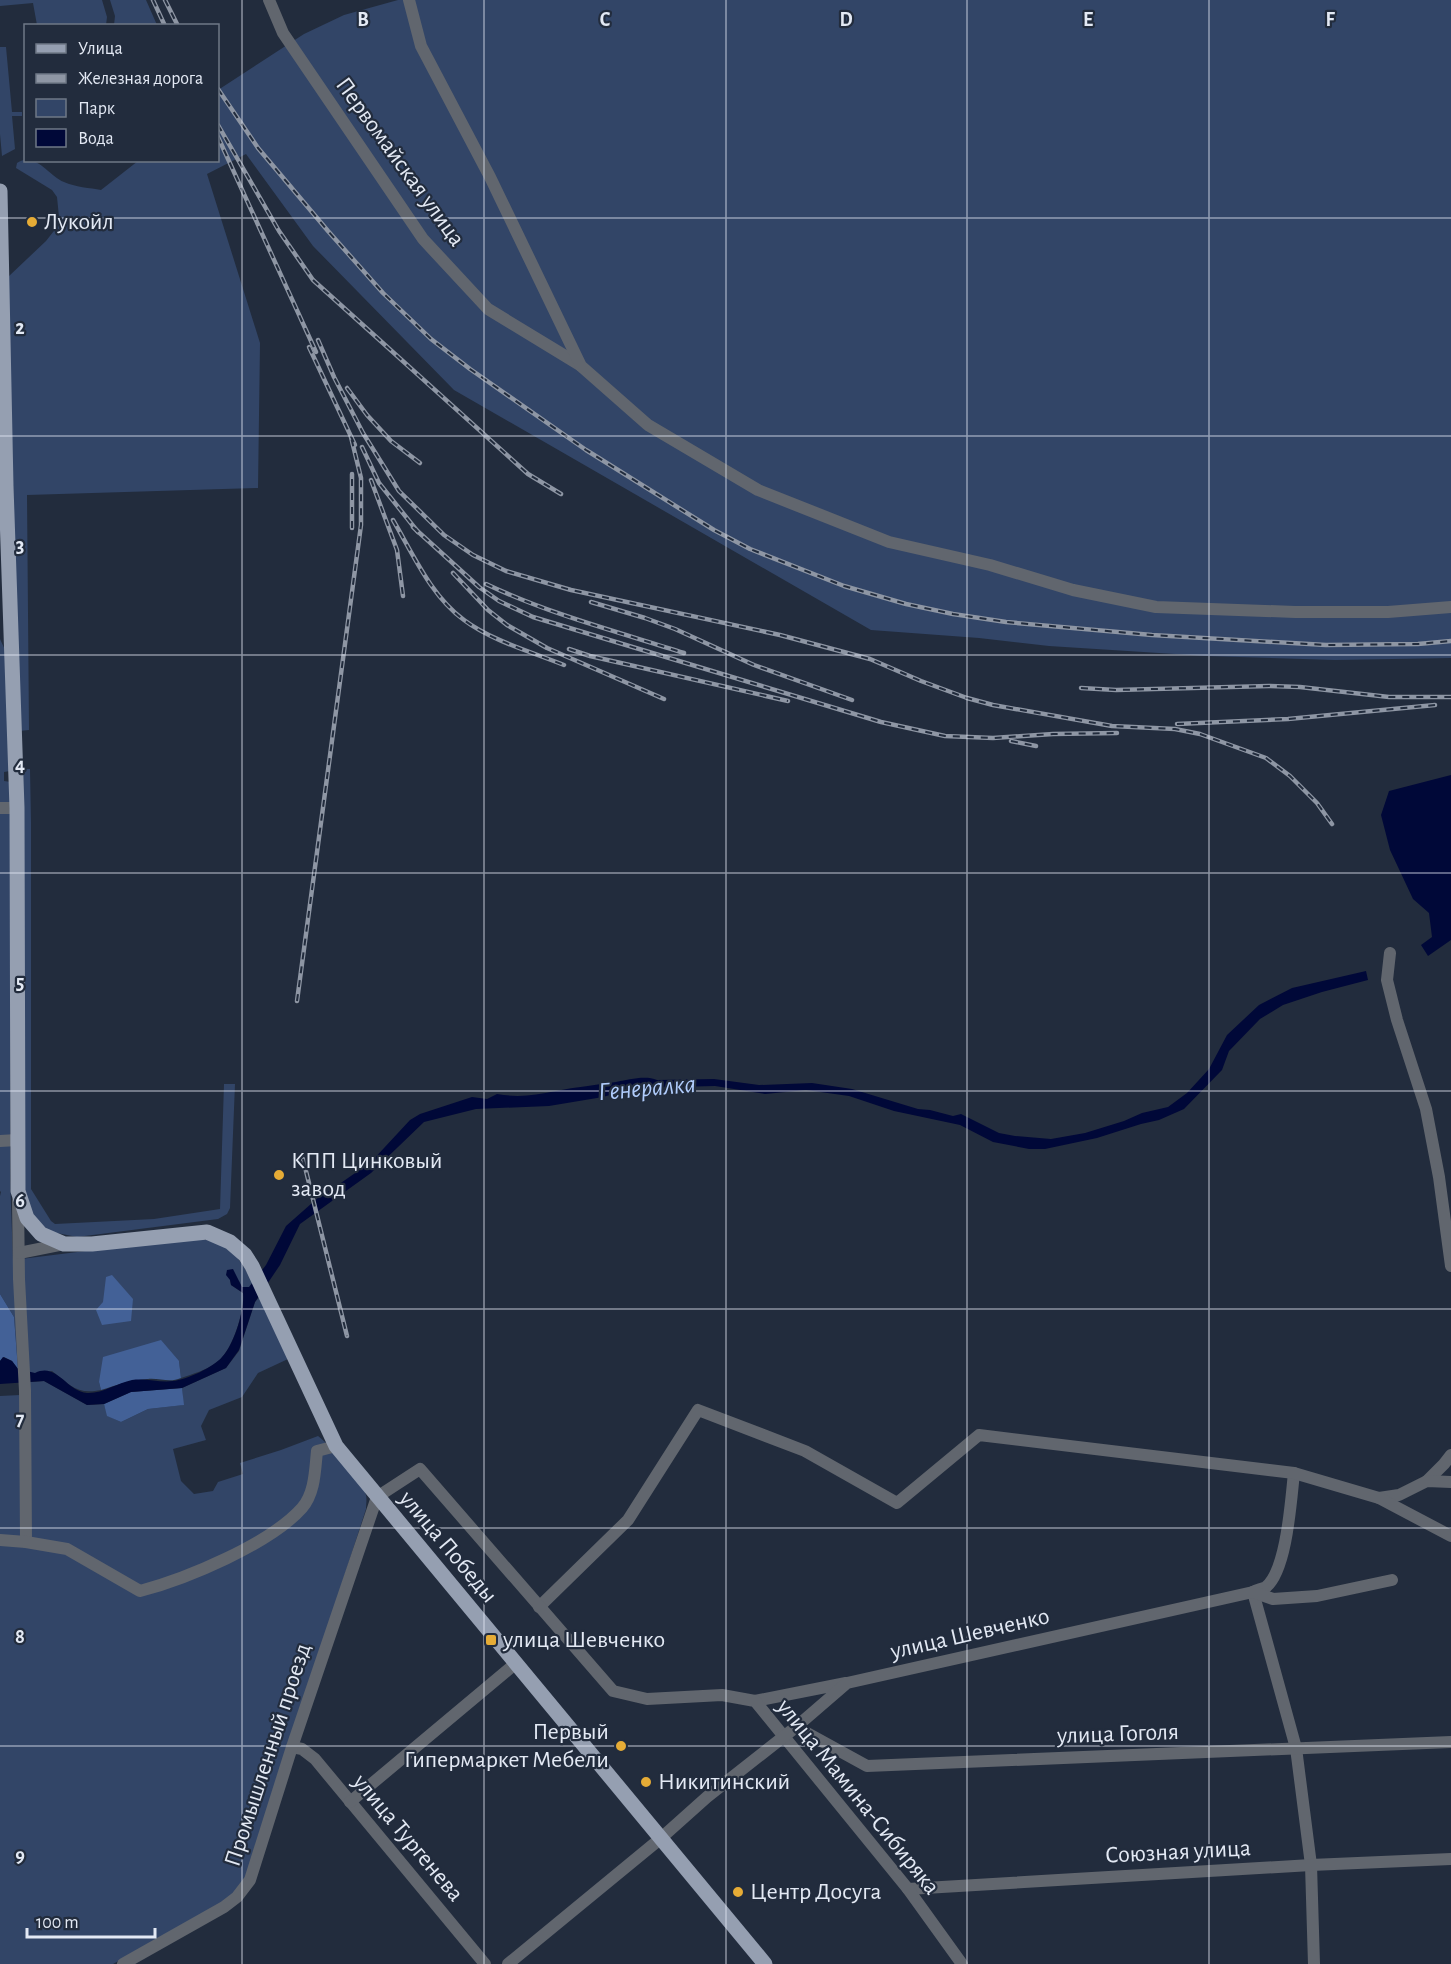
<svg xmlns="http://www.w3.org/2000/svg" width="1451" height="1964" viewBox="0 0 1451 1964" font-family="'Alegreya Sans',sans-serif">
  <style>
    .green { fill: #324567 }
    .forest { fill: #436197 }
    .water { fill: #000838 }
    .lines { fill: none; stroke-linecap: round; stroke-linejoin: round }
    .minor { stroke: #61666e; stroke-width: 12 }
    .major { stroke: #959fb1; stroke-width: 15 }
    .rail-casing { stroke: #8e96a4; stroke-width: 4.5 }
    .rail { stroke: #222c3d; stroke-width: 2; stroke-dasharray: 7; stroke-linecap: butt }
    .grid { fill: none; stroke: #e3e9f4; stroke-width: 1.5; stroke-opacity: 0.55 }
    .poi-dot { fill: #e6ac36; stroke: #222c3d; stroke-width: 2 }
    .labels { text-anchor: middle; dominant-baseline: central; stroke-width: 4.5; stroke-linejoin: round; paint-order: stroke }
    .street-label { font-size: 24px; fill: #e3e9f4; stroke: #222c3d }
    .poi-label { font-size: 24px; fill: #e3e9f4; stroke: #222c3d; text-anchor: start }
    .water-label { font-size: 26px; font-style: italic; fill: #b0ccfc; stroke: #222c3d }
    .grid-label { font-size: 20px; text-anchor: middle; font-weight: bold; fill: #e3e9f4; stroke: #222c3d; stroke-width: 4.5; stroke-linejoin: round; paint-order: stroke }
  </style>
  <rect width="100%" height="100%" fill="#222c3d"/>
  <g class="green">
    <path d="M0,0H102L107,17L106,25H37L33,3L0,6Z"/>
    <path d="M110,0H146L157,25H114L115,16Z"/>
    <path d="M398,0H1451V658L1335,660L1206,656L1049,646L979,638L871,630L454,390L313,246L246,154L207,174L260,343L258,488L27,495L29,730L19,731L8,277L46,241L57,227L59,217L57,197L52,190L16,168L17,163C35,151 48,175 64,182C75,187 90,188 101,190L138,161L218,160V90L304,34L344,15Z"/>
    <path d="M0,47H6L12,112H22V116H12L15,149L2,156L0,134Z"/>
    <path d="M0,639L6,652L10,771L4,772V781L11,782V808L10,1178L13,1260L182,1239C226,1238 231,1245 253,1282L249,1288H242L239,1281L230,1280L231,1285L243,1293C245,1310 232,1353 216,1363C206,1370 193,1374 181,1378L179,1361L99,1382L101,1390C77,1395 70,1385 52,1371L35,1374L18,1369L14,1317L0,1294V1196L1,1192L0,1191Z"/>
    <path d="M23,769H30L31,822V1189L51,1221L55,1224L154,1219L220,1209L224,1084H235L230,1208L227,1214L218,1219L77,1237L52,1232L41,1225L31,1213L25,1198Z"/>
    <path d="M260,1296L288,1359L258,1373L242,1397L209,1410L201,1426L206,1440L173,1449L181,1481L194,1494L213,1491L218,1482L243,1474L240,1463L281,1450L318,1436C330,1445 362,1480 366,1495C367,1499 366,1505 366,1509L246,1880L224,1903L113,1964H0V1396L20,1395L19,1383L44,1381L87,1405L104,1404L108,1416L121,1422L148,1409L183,1405L182,1388L226,1368L239,1351L255,1302Z"/>
  </g>
  <g class="forest">
    <path d="M112,1275L133,1299L131,1321L102,1325L96,1310L103,1302L106,1277Z"/>
    <path d="M0,1294L14,1317L18,1369L12,1361L4,1357L0,1361Z"/>
    <path d="M161,1340L179,1361L181,1378C170,1383 160,1378 148,1379C131,1380 117,1385 101,1390L99,1382L103,1357Z"/>
    <path d="M182,1388L184,1405L148,1409L121,1422L107,1416L104,1404L131,1392Z"/>
  </g>
  <g class="water">
    <path d="M1451,775V940L1428,956L1421,945L1432,937L1429,913L1413,899L1390,850L1381,815L1389,791Z"/>
    <path d="M1366,971L1368,980L1322,992L1283,1005L1260,1019L1229,1051L1222,1070L1184,1109L1159,1120L1141,1124L1097,1138L1045,1149H1029L993,1142L960,1125L894,1111L849,1096L806,1090L765,1094L715,1086L634,1088L603,1097L549,1106L476,1109L424,1122L371,1173L300,1224L280,1265L255,1302L239,1350L226,1368L182,1388L131,1392L104,1404L87,1405L44,1381L0,1384V1361L3,1357L12,1361L18,1369L35,1373C57,1362 66,1391 87,1393C102,1394 117,1383 132,1380C147,1378 160,1383 173,1381C186,1380 214,1367 222,1357C234,1345 245,1309 243,1293L231,1285L230,1280L226,1275L227,1270L233,1269L242,1287H249L266,1265L286,1226L320,1196L325,1194L371,1162L410,1120L420,1114L472,1097L487,1099L497,1094C520,1098 534,1095 556,1091C576,1087 596,1085 616,1082C628,1080 645,1075 657,1080L714,1079L759,1085L812,1083L852,1089L918,1109L930,1110L953,1116L961,1114L999,1133L1015,1136L1051,1139L1085,1133L1124,1121L1142,1113L1168,1107L1187,1093L1209,1069L1227,1035L1259,1005L1292,988Z"/>
  </g>
  <g class="lines">
    <g class="minor">
      <path d="M269,0L283,33L423,239L488,309L580,365"/>
      <path d="M409,0L421,46L490,177L581,366L648,425L758,490L889,542L990,565L1073,590L1156,607L1295,612H1388L1451,607"/>
      <path d="M0,808H17"/>
      <path d="M1390,953L1387,980L1397,1020L1426,1109L1439,1177L1451,1266"/>
      <path d="M0,1141L17,1140"/>
      <path d="M18,1201L19,1279L25,1391L26,1542"/>
      <path d="M19,1253L64,1244"/>
      <path d="M1427,1481L1444,1464L1451,1455"/>
      <path d="M1379,1498L1399,1495L1427,1481L1451,1482"/>
      <path d="M0,1540L26,1542L67,1549L140,1591C186,1579 270,1544 302,1508C315,1493 315,1470 317,1451L336,1446"/>
      <path d="M1253,1592L1296,1748L1311,1865L1314,1964"/>
      <path d="M1253,1592C1256,1590 1262,1589 1266,1587C1287,1570 1291,1499 1294,1473"/>
      <path d="M539,1607L628,1520L698,1410L805,1451L897,1503L979,1435L1294,1473L1379,1498L1451,1536"/>
      <path d="M755,1701L846,1683"/>
      <path d="M796,1727L867,1766L1451,1742"/>
      <path d="M292,1747L302,1749L315,1759L485,1964"/>
      <path d="M350,1802L515,1664"/>
      <path d="M908,1889L1311,1865L1451,1859"/>
      <path d="M123,1964L224,1907L237,1897L250,1880L292,1747L377,1497L420,1469L613,1691L647,1699L722,1695L755,1701L908,1889L962,1964"/>
      <path d="M508,1964L660,1839L707,1797L796,1727L847,1683L1253,1592L1273,1599L1317,1596L1392,1580"/>
    </g>
    <path class="major" d="M0,191L6,486L17,808L18,1191L27,1218L41,1234L64,1244H92L207,1232L230,1242L245,1255L252,1266L336,1446L765,1964"/>
    <g class="rail-casing">
      <g id="rail">
        <path d="M153,0L165,26"/>
        <path d="M165,0L178,26"/>
        <path d="M218,89L258,148L328,231L383,293L431,339L470,369L586,450L714,530L750,549L844,586L906,604L953,614L1006,622L1152,635L1326,645L1418,644L1451,641"/>
        <path d="M218,125L279,231L313,280L528,474L561,494"/>
        <path d="M218,137L316,352"/>
        <path d="M318,340L334,377L363,433L399,491L444,535L473,555L506,571L571,590L780,635L870,659L921,681L967,698L993,705L1112,726L1175,729L1200,734L1266,758L1290,776L1317,803L1332,824"/>
        <path d="M309,347L355,445"/>
        <path d="M347,388L367,415L391,441L420,463"/>
        <path d="M362,447L379,483L418,532"/>
        <path d="M371,480L397,550L403,596"/>
        <path d="M393,520C413,554 431,596 464,620C492,641 532,652 564,665"/>
        <path d="M413,527L479,587L499,601L533,617L881,722L945,736L993,738L1053,734L1117,733"/>
        <path d="M352,528V474"/>
        <path d="M453,573L488,610L507,625L547,648L664,699"/>
        <path d="M486,584C549,614 618,632 684,653"/>
        <path d="M591,602L645,618L675,629L754,665L852,700"/>
        <path d="M569,649L590,656L788,701"/>
        <path d="M1081,688L1116,690L1269,686L1300,687L1389,697H1451"/>
        <path d="M1177,724L1288,719L1435,705"/>
        <path d="M1011,741L1036,746"/>
        <path d="M297,1001L361,525V478L351,437"/>
        <path d="M303,1159L347,1336"/>
      </g>
    </g>
    <use href="#rail" class="rail"/>
  </g>
  <path class="grid" d="M242,0V1964M484,0V1964M726,0V1964M967,0V1964M1209,0V1964M0,218H1451M0,436H1451M0,655H1451M0,873H1451M0,1091H1451M0,1309H1451M0,1528H1451M0,1746H1451"/>
  <g class="poi-dot">
    <circle cx="32" cy="222" r="6"/>
    <circle cx="279" cy="1175" r="6"/>
    <rect x="485" y="1634" width="12" height="12" rx="3"/>
    <circle cx="621" cy="1746" r="6"/>
    <circle cx="646" cy="1782" r="6"/>
    <circle cx="738" cy="1892" r="6"/>
  </g>
  <g class="labels">
    <g class="street-label">
      <text transform="translate(400 162) rotate(54)">Первомайская улица</text>
      <text transform="translate(448 1547) rotate(50)">улица Победы</text>
      <text transform="translate(970 1634) rotate(-13)">улица Шевченко</text>
      <text transform="translate(1118 1734) rotate(-2)">улица Гоголя</text>
      <text transform="translate(268 1755) rotate(-72)">Промышленный проезд</text>
      <text transform="translate(858 1797) rotate(51)">улица Мамина-Сибиряка</text>
      <text transform="translate(408 1838) rotate(50)">улица Тургенева</text>
      <text transform="translate(1178 1852) rotate(-3)">Союзная улица</text>
    </g>
    <g class="poi-label">
      <text x="44" y="222">Лукойл</text>
      <text x="291" y="1161">КПП Цинковый<tspan x="291" dy="28">завод</tspan></text>
      <text x="503" y="1640">улица Шевченко</text>
      <text x="609" y="1732" text-anchor="end">Первый<tspan x="609" dy="28">Гипермаркет Мебели</tspan></text>
      <text x="658" y="1782">Никитинский</text>
      <text x="750" y="1892">Центр Досуга</text>
    </g>
    <g class="water-label">
      <text transform="translate(647 1088) rotate(-5)">Генералка</text>
    </g>
  </g>
  <g class="grid-label">
    <text x="363" y="26">B</text>
    <text x="605" y="26">C</text>
    <text x="846" y="26">D</text>
    <text x="1088" y="26">E</text>
    <text x="1330" y="26">F</text>
    <text x="20" y="334">2</text>
    <text x="20" y="552">3</text>
    <text x="20" y="771">4</text>
    <text x="20" y="989">5</text>
    <text x="20" y="1207">6</text>
    <text x="20" y="1425">7</text>
    <text x="20" y="1643">8</text>
    <text x="20" y="1862">9</text>
  </g>
  <rect x="24" y="24" width="195" height="138" fill="#222c3d" stroke="#6f7886" stroke-width="1.5"/>
  <rect x="36" y="44" width="30" height="9" fill="#959fb1" stroke="#6f7886" stroke-width="1.5"/>
  <text x="78" y="54" font-size="18" fill="#e3e9f4">Улица</text>
  <rect x="36" y="74" width="30" height="9" fill="#8e96a4" stroke="#6f7886" stroke-width="1.5"/>
  <text x="78" y="84" font-size="18" fill="#e3e9f4">Железная дорога</text>
  <rect x="36" y="99" width="30" height="18" fill="#324567" stroke="#6f7886" stroke-width="1.5"/>
  <text x="78" y="114" font-size="18" fill="#e3e9f4">Парк</text>
  <rect x="36" y="129" width="30" height="18" fill="#000838" stroke="#6f7886" stroke-width="1.5"/>
  <text x="78" y="144" font-size="18" fill="#e3e9f4">Вода</text>
  <path d="M27 1928v9h128v-9" fill="none" stroke="#e3e9f4" stroke-width="3"/>
  <text x="36" y="1928" font-size="18" fill="#e3e9f4" stroke="#222c3d" stroke-width="4.5" paint-order="stroke">100 m</text>
</svg>
